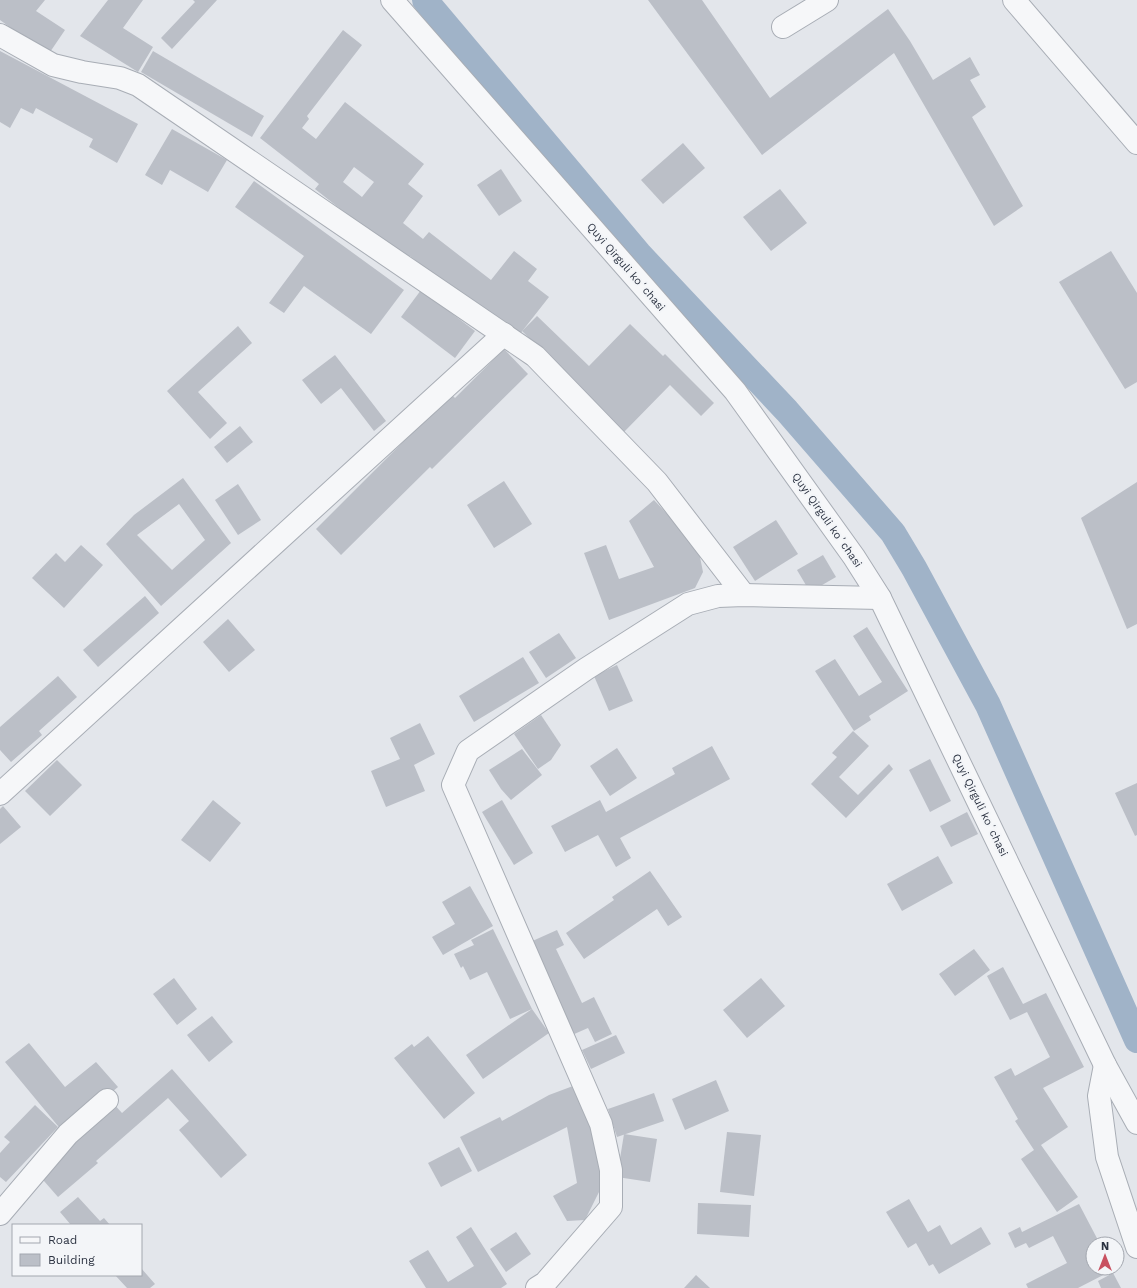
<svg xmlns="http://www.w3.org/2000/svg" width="1137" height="1288" viewBox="0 0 1137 1288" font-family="'Work Sans',sans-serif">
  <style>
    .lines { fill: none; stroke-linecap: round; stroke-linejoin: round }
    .canal { stroke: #a0b3c8; stroke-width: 26 }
    .building { fill: #bbbfc7; fill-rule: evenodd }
    .minor-casing { stroke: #a8adb5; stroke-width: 24 }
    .minor { stroke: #f6f7f9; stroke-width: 22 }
    .labels { text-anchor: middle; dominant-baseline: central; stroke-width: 4; stroke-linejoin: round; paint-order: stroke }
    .street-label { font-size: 11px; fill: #2c3342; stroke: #f3f5f8 }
  </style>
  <rect width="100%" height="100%" fill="#e3e6eb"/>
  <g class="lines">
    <path class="canal" d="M425,0L639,254L787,411L893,533L914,568L988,705L1137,1040"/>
  </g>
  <g class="building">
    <path d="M0,0H45L36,11L65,30L48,55L0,20Z"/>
    <path d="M108,0H143L123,28L153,47L138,72L80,36Z"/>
    <path d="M193,0H217L172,49L161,38L195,2Z"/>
    <path d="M648,0H702L770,98L888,9L910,41L933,80L970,57L980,75L970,80L986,107L972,117L1023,206L994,226L894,53L762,155Z"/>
    <path d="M343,30L362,45L307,116L309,119L302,128L316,139L345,102L424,164L408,184L423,196L403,223L423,239L429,232L491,280L514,251L537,269L528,281L549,297L516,339L410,256L406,261L315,189L319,184L260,138ZM354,167L374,182L362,197L343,182Z"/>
    <path d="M0,51L138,124L117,163L89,147L93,139L36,108L33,114L21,108L10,128L0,122Z"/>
    <path d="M153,51L264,116L252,137L141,72Z"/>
    <path d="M172,129L227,160L208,192L170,170L162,185L145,175Z"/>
    <path d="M683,143L705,168L663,204L641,180Z"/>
    <path d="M501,169L522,201L499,216L477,185Z"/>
    <path d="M254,181L404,290L371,334L304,286L284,313L269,303L304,256L235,207Z"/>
    <path d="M780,189L807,223L771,251L743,217Z"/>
    <path d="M1111,251L1137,293V382L1125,389L1059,282Z"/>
    <path d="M421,290L475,331L455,358L401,317Z"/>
    <path d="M537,316L589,366L630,324L663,356L665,354L714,403L701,416L670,385L624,432L522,331Z"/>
    <path d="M238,326L252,343L198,392L227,423L210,439L167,391Z"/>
    <path d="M504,349L528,374L432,469L430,467L341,555L316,529L451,394L455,398Z"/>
    <path d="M335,355L386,421L374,431L341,388L321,404L302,380Z"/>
    <path d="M240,426L253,442L227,463L214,447Z"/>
    <path d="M183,478L231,543L161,606L106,544L134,515ZM179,504L205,540L172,570L137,535Z"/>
    <path d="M504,481L532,524L494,548L467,505Z"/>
    <path d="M1137,482V624L1127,629L1081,518Z"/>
    <path d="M238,484L261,520L238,535L215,500Z"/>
    <path d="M654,500L698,547L703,572L695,588L609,620L584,553L606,545L619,579L654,567L629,521Z"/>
    <path d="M776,520L798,554L755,581L733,547Z"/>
    <path d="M81,545L103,565L64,608L32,578L56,553L65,562Z"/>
    <path d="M823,555L836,577L810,592L797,570Z"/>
    <path d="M145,596L159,613L98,667L83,650Z"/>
    <path d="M228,619L255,650L229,672L203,642Z"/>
    <path d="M867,627L908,691L869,716L871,720L854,731L815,671L835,659L859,696L882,682L853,636Z"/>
    <path d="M559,633L576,658L546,678L529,652Z"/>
    <path d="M523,657L539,683L474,722L459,696Z"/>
    <path d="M617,665L633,701L609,711L594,676Z"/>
    <path d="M58,676L77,697L39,731L42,735L11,762L0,750V727Z"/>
    <path d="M541,715L561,745L551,760L538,769L514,734Z"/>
    <path d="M420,723L435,754L414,765L425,791L386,807L371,771L400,759L390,738Z"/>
    <path d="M853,731L869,746L839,777L858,795L889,764L893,769L846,818L811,784L837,757L832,753Z"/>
    <path d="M712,746L730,779L620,838L631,858L616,867L598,835L565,852L551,826L600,800L606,812L675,774L672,768Z"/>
    <path d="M617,748L637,778L610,796L590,766Z"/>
    <path d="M522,749L542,775L511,800L501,789L489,770Z"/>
    <path d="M930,759L951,801L930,812L909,770Z"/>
    <path d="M57,760L82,785L50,816L25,791Z"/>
    <path d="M1137,783V835L1135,836L1115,793Z"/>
    <path d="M213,800L241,823L210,862L181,840Z"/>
    <path d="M502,800L533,853L514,865L482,812Z"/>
    <path d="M3,806L21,827L0,844V809Z"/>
    <path d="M967,812L978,834L951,847L940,826Z"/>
    <path d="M938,856L953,883L902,911L887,884Z"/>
    <path d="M650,871L682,917L668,926L657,909L584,959L566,933L614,900L612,897Z"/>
    <path d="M470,886L493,926L443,955L432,937L455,924L442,902Z"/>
    <path d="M493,929L532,1009L549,1033L483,1079L466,1055L532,1009L510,1019L487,972L470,980L463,966L461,968L454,954L474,945L471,940Z"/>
    <path d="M557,930L564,945L556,949L582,1003L594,997L612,1034L595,1042L588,1028L572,1035L528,943Z"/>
    <path d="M974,949L990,970L955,996L939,974Z"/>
    <path d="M1003,967L1023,1004L1046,993L1084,1067L1043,1088L1068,1127L1041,1145L1078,1197L1057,1212L1021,1159L1034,1150L1015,1121L1018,1119L994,1077L1011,1068L1015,1076L1050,1057L1027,1012L1010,1020L987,976Z"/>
    <path d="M174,978L197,1009L177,1025L153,994Z"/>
    <path d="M761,978L785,1006L747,1038L723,1010Z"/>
    <path d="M212,1016L233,1042L209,1062L187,1035Z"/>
    <path d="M616,1035L625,1053L591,1069L582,1050Z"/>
    <path d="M428,1036L475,1093L444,1119L394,1058L412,1044L414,1047Z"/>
    <path d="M29,1043L65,1087L96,1062L118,1087L63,1132L5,1062Z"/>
    <path d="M172,1069L247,1155L221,1178L179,1130L189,1121L168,1098L96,1161L98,1163L58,1197L37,1173L111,1101L122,1113Z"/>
    <path d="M716,1080L729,1111L685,1130L672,1099Z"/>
    <path d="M573,1086L590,1116L602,1186L585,1220L567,1221L553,1196L577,1183L567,1127L478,1172L460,1137L500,1117L502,1121L549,1095Z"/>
    <path d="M654,1093L664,1121L617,1137L608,1109Z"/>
    <path d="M35,1105L58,1127L6,1182L0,1177V1153L10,1142L4,1137Z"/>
    <path d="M727,1132L761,1135L754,1196L720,1192Z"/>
    <path d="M624,1134L657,1139L650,1182L617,1177Z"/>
    <path d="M459,1147L472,1171L441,1187L428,1163Z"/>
    <path d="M78,1197L100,1221L104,1218L110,1225H71L60,1212Z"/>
    <path d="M909,1199L928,1232L940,1225L951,1245L981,1227L991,1244L939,1274L933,1264L929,1266L916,1243L908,1248L886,1212Z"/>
    <path d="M698,1203L751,1205L749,1237L697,1234Z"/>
    <path d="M1079,1204L1100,1244H1093V1268H1112L1113,1270L1078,1288H1028L1026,1284L1067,1263L1053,1236L1029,1248L1026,1243L1015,1248L1008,1233L1020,1227L1022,1232Z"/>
    <path d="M471,1227L507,1284L501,1288H426L409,1261L428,1250L448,1282L474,1266L456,1237Z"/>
    <path d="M516,1232L531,1254L506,1272L490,1249Z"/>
    <path d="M141,1268L155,1284L150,1288H127L115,1275H141Z"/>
    <path d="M1113,1273L1121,1288H1101L1098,1281Z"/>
    <path d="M696,1275L710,1288H684Z"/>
  </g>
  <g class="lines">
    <g class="minor-casing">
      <g id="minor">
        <path d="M392,0L735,391L854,557L880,598L1105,1065L1137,1123"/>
        <path d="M1014,0L1137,143"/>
        <path d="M783,27L827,0"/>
        <path d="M0,35L53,65L82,72L120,78L138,85L535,356L657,482L744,595"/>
        <path d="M0,794L504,334"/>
        <path d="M1105,1065L1099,1096L1107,1157L1137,1247"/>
        <path d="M0,1214L68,1134L107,1100"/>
        <path d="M537,1288L545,1283L611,1207V1170L601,1124L453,785L468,751L586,669L688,604L718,596L744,595L880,598"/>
      </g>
    </g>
    <use href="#minor" class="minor"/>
  </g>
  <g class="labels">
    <g class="street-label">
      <text transform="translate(626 267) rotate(49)">Quyi Qirguli koʻchasi</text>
      <text transform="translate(827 520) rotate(55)">Quyi Qirguli koʻchasi</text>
      <text transform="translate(980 805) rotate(64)">Quyi Qirguli koʻchasi</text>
    </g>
  </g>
  <rect x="12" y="1224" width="130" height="52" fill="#f3f5f8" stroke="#a3a7af"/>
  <rect x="20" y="1237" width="20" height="6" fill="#f6f7f9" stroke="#a3a7af"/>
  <text x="48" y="1244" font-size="12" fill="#2c3342">Road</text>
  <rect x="20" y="1254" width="20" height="12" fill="#bbbfc7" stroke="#a3a7af"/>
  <text x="48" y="1264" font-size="12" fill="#2c3342">Building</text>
  <g transform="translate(1105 1256)"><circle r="19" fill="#f3f5f8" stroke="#a3a7af"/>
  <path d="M0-3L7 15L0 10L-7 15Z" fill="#c85060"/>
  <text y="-6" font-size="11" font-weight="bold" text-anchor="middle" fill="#2c3342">N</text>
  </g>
</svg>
